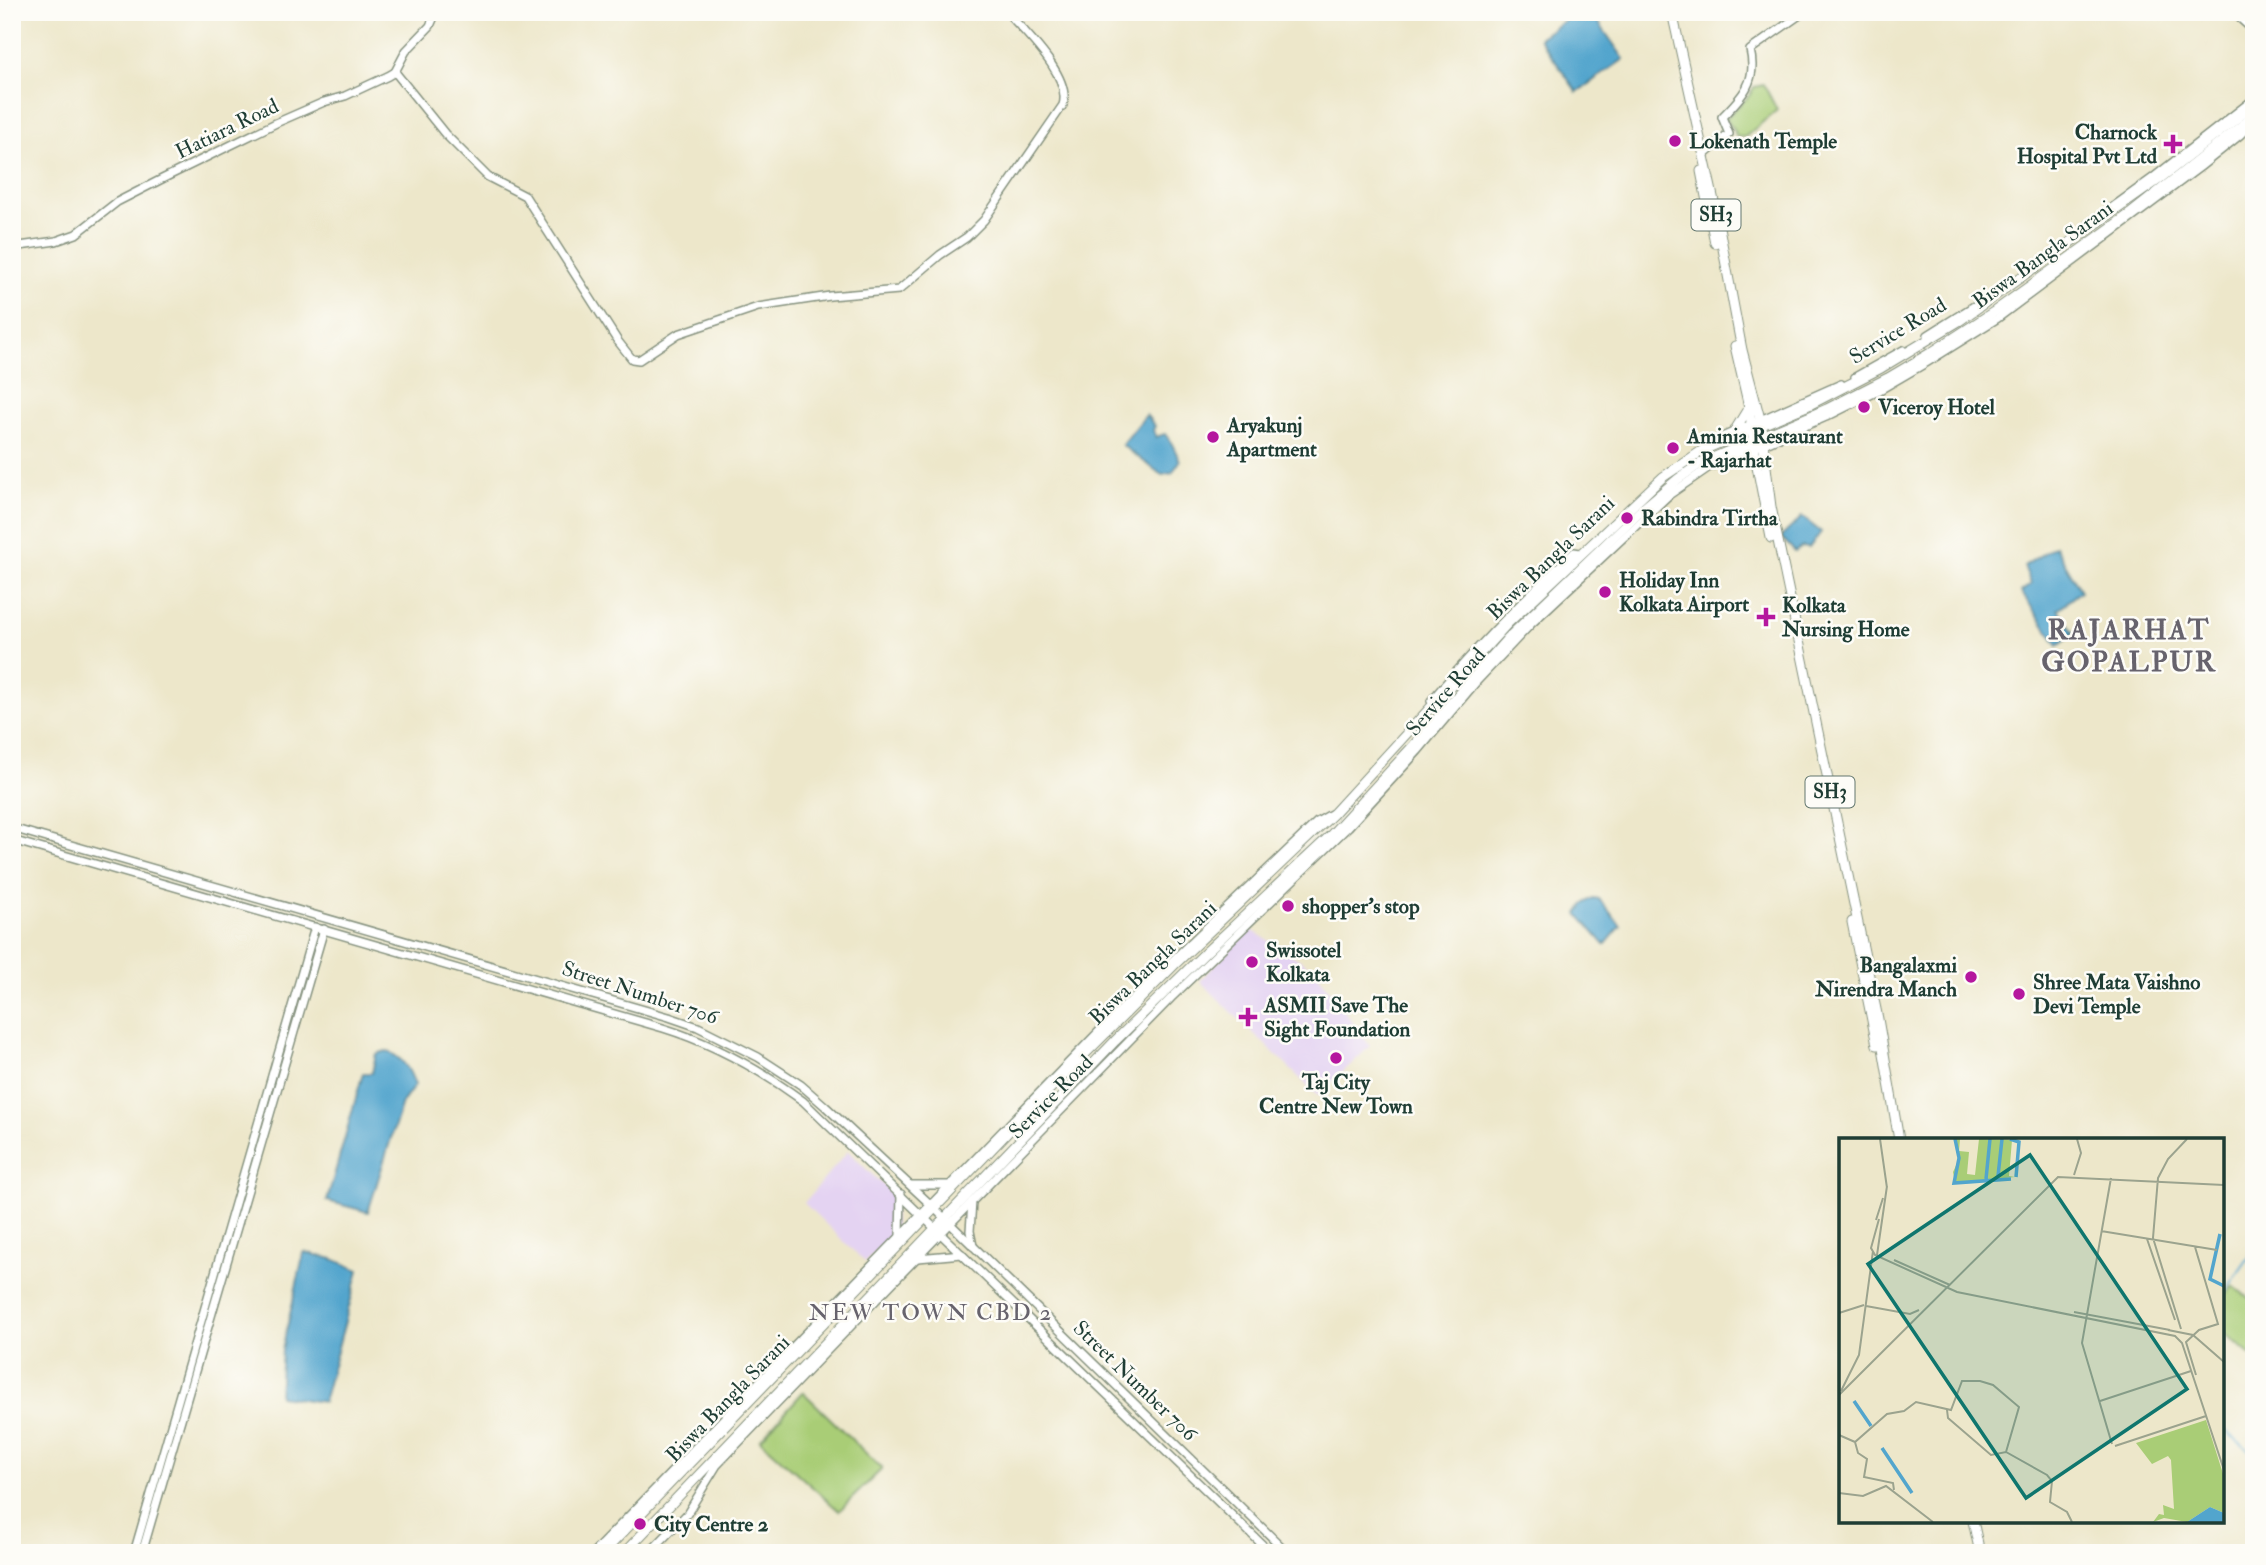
<svg xmlns="http://www.w3.org/2000/svg" width="2266" height="1565" viewBox="0 0 2266 1565" font-family="'IM FELL Double Pica',serif">
  <style>
    .built { fill: #e4d3f2 }
    .green { fill: #a9cd76; stroke: #648555; stroke-width: 2 }
    .water { fill: #52a5cd; stroke: #387180; stroke-width: 2 }
    .lines { fill: none; stroke-linecap: round; stroke-linejoin: round }
    .stream { stroke: #52a5cd; stroke-width: 2 }
    .minor-casing { stroke: #86927f; stroke-width: 10 }
    .major-casing { stroke: #86927f; stroke-width: 11 }
    .minor { stroke: #fff; stroke-width: 7 }
    .major { stroke: #fff; stroke-width: 9 }
    .poi-dot { fill: #b5179e; stroke: #fdfcf7; stroke-width: 2.5 }
    .labels { text-anchor: middle; dominant-baseline: central; stroke-width: 5; stroke-linejoin: round; paint-order: stroke }
    .shield { fill: #fdfcf7; stroke: #62766e; stroke-width: 2 }
    .shield-label { font-size: 19px; font-weight: bold; fill: #1f3d34 }
    .street-label { font-size: 21px; fill: #1f3d34; stroke: #fdfcf7 }
    .poi-label { font-size: 21px; font-weight: bold; fill: #1f3d34; stroke: #fdfcf7; text-anchor: start }
    .neighbourhood-label { font-size: 23px; letter-spacing: 2px; fill: #67636d; stroke: #fdfcf7 }
    .district-label { font-size: 28px; font-weight: bold; letter-spacing: 2px; fill: #67636d; stroke: #fdfcf7 }
    .inset-river { fill: none; stroke: #52a5cd; stroke-width: 3.5 }
    .inset-road { fill: none; stroke: #9ba38e; stroke-width: 2 }
    .view { fill: #0f766e; fill-opacity: 0.15; stroke: #0f766e; stroke-width: 3.5 }
    .inset-edge { fill: none; stroke: #1f3d34; stroke-width: 3.5 }
  </style>
  <rect width="100%" height="100%" fill="#fdfcf7"/>
  <filter id="ink" filterUnits="userSpaceOnUse"><feTurbulence type="fractalNoise" baseFrequency=".0143" numOctaves="2"/><feDisplacementMap in="SourceGraphic" scale="14" xChannelSelector="R" yChannelSelector="G"/><feConvolveMatrix kernelMatrix="1 2 1 2 8 2 1 2 1" color-interpolation-filters="sRGB"/></filter>
  <filter id="wash" filterUnits="userSpaceOnUse"><feTurbulence type="fractalNoise" baseFrequency=".00686" numOctaves="4" result="noise"/><feDisplacementMap in="SourceGraphic" scale="28" xChannelSelector="R" yChannelSelector="G"/><feGaussianBlur stdDeviation="1.57" result="paint"/><feColorMatrix in="noise" values="0 0 0 0 0 0 0 0 0 0 0 0 0 0 0 0 0 1.4 0 .05"/><feComposite in="paint" operator="in"/></filter>
  <g filter="url(#wash)">
    <rect width="100%" height="100%" fill="#ede7ca"/>
    <g class="built">
      <path d="M1250,929L1314,969L1370,1046L1318,1096L1200,981Z"/>
      <path d="M848,1151L894,1196L895,1233L865,1262L804,1203Z"/>
    </g>
    <g class="green">
      <path d="M1764,85L1777,110L1745,137H1737L1726,118L1749,96L1754,87Z"/>
      <path d="M2233,1286L2254,1302V1357L2222,1331V1299Z"/>
      <path d="M803,1392L882,1469L839,1511L760,1440Z"/>
    </g>
    <g class="water">
      <path d="M1577,12H1591L1624,59L1577,92L1539,38Z"/>
      <path d="M1146,415L1155,426L1153,430L1156,437L1165,434L1172,444L1180,461L1172,473L1162,475L1122,445Z"/>
      <path d="M1802,517L1821,532L1809,548L1802,547L1795,552L1781,537Z"/>
      <path d="M2055,546L2081,591L2058,609L2074,633L2058,645L2021,592L2031,584L2024,566Z"/>
      <path d="M1593,898L1599,899L1621,926L1605,945L1578,914L1584,904Z"/>
      <path d="M386,1051C403,1058 409,1068 415,1085L402,1103L368,1212L327,1201L363,1073H372L376,1054Z"/>
      <path d="M304,1252L333,1259L359,1270L323,1402L279,1396L282,1350Z"/>
    </g>
    <g class="lines">
      <g class="stream">
        <path d="M2222,1296L2254,1250"/>
        <path d="M2222,1428L2254,1454"/>
      </g>
    </g>
  </g>
  <g filter="url(#ink)">
    <g class="lines">
      <g class="minor-casing">
        <g id="minor">
          <path d="M2233,12L2254,31"/>
          <path d="M395,72L445,134L488,177L525,196L617,340L632,359L639,360L678,334L758,307L830,296L899,290L940,255L967,237L984,220L1063,105C1072,76 1025,33 1007,12"/>
          <path d="M1704,155L1729,134L1722,117C1742,97 1758,81 1750,50L1804,12"/>
          <path d="M2089,224L2154,177L2254,99"/>
          <path d="M12,247L56,241L76,234L117,202L162,179L276,123L324,102L345,96L388,76L395,72L406,51L430,26L436,12"/>
          <path d="M1928,335L1974,306"/>
          <path d="M1855,377L1903,350"/>
          <path d="M1717,444L1720,438L1841,384"/>
          <path d="M1431,701C1475,648 1524,599 1574,552L1580,553"/>
          <path d="M12,828L669,1017L698,1027L758,1057L801,1085L825,1106L930,1204L1288,1553"/>
          <path d="M12,840L663,1028C715,1044 759,1069 803,1101L1271,1553"/>
          <path d="M911,1185H949"/>
          <path d="M972,1202L970,1231L973,1246"/>
          <path d="M900,1235L901,1194"/>
          <path d="M918,1258L962,1254"/>
          <path d="M134,1553L315,927"/>
          <path d="M142,1553L324,929"/>
          <path d="M593,1553L1111,1019L1317,822L1331,814"/>
          <path d="M649,1553L687,1514L717,1465L902,1273L1171,998L1348,827L1418,751L1477,681L1531,624L1669,495L1708,468L1826,417L1878,391L1926,363L1998,318L2200,167L2240,135L2254,121"/>
        </g>
      </g>
      <g class="major-casing">
        <g id="major">
          <path d="M1672,12L1715,206L1742,350L1760,419L1771,507L1878,1019L1899,1140"/>
          <path d="M2244,12L2254,21"/>
          <path d="M1701,171L1715,243"/>
          <path d="M1735,346L1749,407L1756,461L1771,538"/>
          <path d="M1735,430L1749,407"/>
          <path d="M1852,922L1877,1045"/>
          <path d="M1973,1521L1980,1553"/>
          <path d="M603,1553L1032,1107L1174,965L1333,814L1508,623L1663,477L1703,450L1811,404L1881,368L1959,321L2158,180L2254,105"/>
          <path d="M624,1553L1115,1041L1205,953L1331,835L1414,745L1508,638L1639,512L1678,479L1701,463L1827,409L1888,378L1932,352L1995,311L2130,214L2254,116"/>
        </g>
      </g>
      <use href="#minor" class="minor"/>
      <use href="#major" class="major"/>
    </g>
  </g>
  <g class="poi-dot">
    <circle cx="1675" cy="141" r="7"/>
    <path d="M2169.5 133.5h7v7h7v7h-7v7h-7v-7h-7v-7h7z"/>
    <circle cx="1864" cy="407" r="7"/>
    <circle cx="1213" cy="437" r="7"/>
    <circle cx="1673" cy="448" r="7"/>
    <circle cx="1627" cy="518" r="7"/>
    <circle cx="1605" cy="592" r="7"/>
    <path d="M1762.5 606.5h7v7h7v7h-7v7h-7v-7h-7v-7h7z"/>
    <circle cx="1288" cy="906" r="7"/>
    <circle cx="1252" cy="962" r="7"/>
    <circle cx="1971" cy="977" r="7"/>
    <circle cx="2019" cy="994" r="7"/>
    <path d="M1244.5 1006.5h7v7h7v7h-7v7h-7v-7h-7v-7h7z"/>
    <circle cx="1336" cy="1058" r="7"/>
    <circle cx="640" cy="1524" r="7"/>
  </g>
  <g class="labels">
    <g class="shield">
      <rect x="1691.5" y="199.5" width="49" height="31" rx="5"/>
      <rect x="1805.5" y="776.5" width="49" height="31" rx="5"/>
    </g>
    <g class="shield-label">
      <text x="1716" y="215">SH3</text>
      <text x="1830" y="792">SH3</text>
    </g>
    <g class="street-label">
      <text transform="translate(227 129) rotate(-26)">Hatiara Road</text>
      <text transform="translate(2043 255) rotate(-36)">Biswa Bangla Sarani</text>
      <text transform="translate(1898 331) rotate(-31)">Service Road</text>
      <text transform="translate(1551 558) rotate(-44)">Biswa Bangla Sarani</text>
      <text transform="translate(1446 692) rotate(-49)">Service Road</text>
      <text transform="translate(1153 963) rotate(-44)">Biswa Bangla Sarani</text>
      <text transform="translate(640 993) rotate(18)">Street Number 706</text>
      <text transform="translate(1051 1097) rotate(-45)">Service Road</text>
      <text transform="translate(1135 1381) rotate(44)">Street Number 706</text>
      <text transform="translate(728 1399) rotate(-46)">Biswa Bangla Sarani</text>
    </g>
    <g class="poi-label">
      <text x="2157" y="132" text-anchor="end">Charnock<tspan x="2157" dy="24">Hospital Pvt Ltd</tspan></text>
      <text x="1689" y="141">Lokenath Temple</text>
      <text x="1878" y="407">Viceroy Hotel</text>
      <text x="1227" y="425">Aryakunj<tspan x="1227" dy="24">Apartment</tspan></text>
      <text x="1687" y="436">Aminia Restaurant<tspan x="1687" dy="24">- Rajarhat</tspan></text>
      <text x="1641" y="518">Rabindra Tirtha</text>
      <text x="1619" y="580">Holiday Inn<tspan x="1619" dy="24">Kolkata Airport</tspan></text>
      <text x="1782" y="605">Kolkata<tspan x="1782" dy="24">Nursing Home</tspan></text>
      <text x="1302" y="906">shopper's stop</text>
      <text x="1266" y="950">Swissotel<tspan x="1266" dy="24">Kolkata</tspan></text>
      <text x="1957" y="965" text-anchor="end">Bangalaxmi<tspan x="1957" dy="24">Nirendra Manch</tspan></text>
      <text x="2033" y="982">Shree Mata Vaishno<tspan x="2033" dy="24">Devi Temple</tspan></text>
      <text x="1264" y="1005">ASMII Save The<tspan x="1264" dy="24">Sight Foundation</tspan></text>
      <text x="1336" y="1082" text-anchor="middle">Taj City<tspan x="1336" dy="24">Centre New Town</tspan></text>
      <text x="654" y="1524">City Centre 2</text>
    </g>
    <g class="neighbourhood-label">
      <text x="931" y="1312">NEW TOWN CBD 2</text>
    </g>
    <g class="district-label">
      <text x="2129" y="630">RAJARHAT<tspan x="2129" dy="32">GOPALPUR</tspan></text>
    </g>
  </g>
  <g transform="translate(1839 1138)">
    <rect width="385" height="385" fill="#ede7ca"/>
    <path d="M116,1H121L120,13L130,14L128,36L136,37L140,1L173,2L170,38L176,39L116,45L114,34L121,19ZM367,282L385,339V375L371,369L348,384L325,380L314,384L320,376L325,377L324,367L335,371L332,322L329,318L313,326L297,305Z" fill="#a9cd76"/>
    <path d="M371,369L385,375V384H348Z" fill="#52a5cd"/>
    <path class="inset-river" d="M116,1L120,20L115,45L172,41M171,1L180,4L177,39M159,38L163,1M147,41L151,1M381,96L371,141L385,148M15,263L32,288M43,310L73,355"/>
    <path class="inset-road" d="M41,1L48,50M235,37L242,15L238,1M272,40L243,205L273,306M40,81L32,110L36,117L118,154L336,198L343,205L385,332M37,82L44,60M262,93L378,112M308,101L336,182M356,109L379,186L360,192L347,204L357,237M38,117L48,48M55,122L111,147M27,168L71,176L80,172M235,174L331,192M0,175L25,167M342,191L314,100L319,40L329,21L348,1M329,192L354,197L385,224M2,253L20,217L34,113M0,257L219,39L385,47M261,263L352,233M108,272L109,280L152,317L167,314L208,337L213,343L211,364L228,374L233,384M0,297L16,304L48,276L65,273L77,264L112,272L123,243H141L154,247L180,269L167,314M16,304L19,315L28,321L25,339L54,345L55,352M276,308L367,278M0,355L24,358L47,348L94,384"/>
    <path class="view" d="M191,17L348,251L187,360L29,126Z"/>
    <rect width="385" height="385" class="inset-edge"/>
  </g>
  <rect width="2266" height="1565" fill="none" stroke="#fdfcf7" stroke-width="42"/>
</svg>
